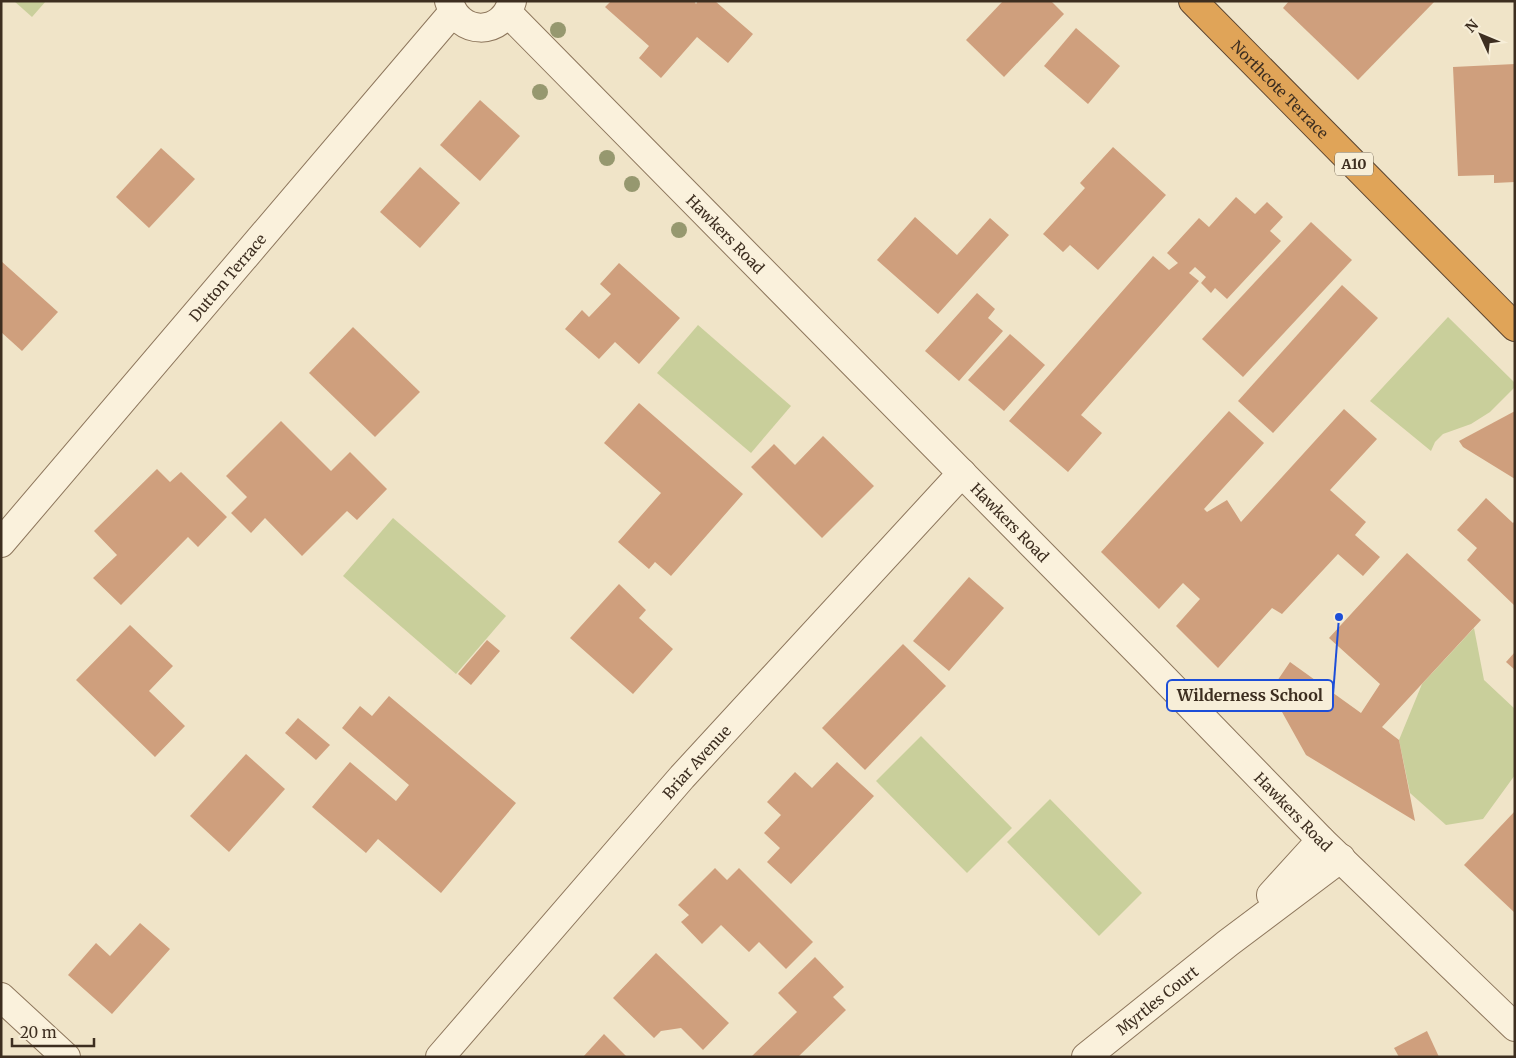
<svg xmlns="http://www.w3.org/2000/svg" width="1516" height="1058" viewBox="0 0 1516 1058" font-family="Merriweather,serif">
  <style>
    .green { fill: #c9cf9b }
    .building { fill: #cf9f7d }
    .lines { fill: none; stroke-linecap: round; stroke-linejoin: round }
    .street-casing { stroke: #8d765c; stroke-width: 30 }
    .highway-casing { stroke: #5b4430; stroke-width: 30 }
    .street { stroke: #faf1dc; stroke-width: 28 }
    .highway { stroke: #e0a458; stroke-width: 28 }
    .tree { fill: #96986f }
    .labels { text-anchor: middle; dominant-baseline: central; stroke-width: 4; stroke-linejoin: round; paint-order: stroke }
    .shield { fill: #f7eed8; stroke: #756857; stroke-width: 1 }
    .shield-label { font-size: 14px; font-weight: bold; fill: #3d2e20 }
    .street-label { font-size: 15px; fill: #3d2e20; stroke: #f7eed8 }
    .leader { fill: none; stroke: #1d4ed8; stroke-width: 2 }
    .callout-dot { fill: #1d4ed8; stroke: #f7eed8; stroke-width: 2 }
    .callout { fill: #f7eed8; stroke: #1d4ed8; stroke-width: 2 }
    .callout-label { font-size: 16px; text-anchor: middle; font-weight: bold; fill: #3d2e20 }
  </style>
  <rect width="100%" height="100%" fill="#f0e4c8"/>
  <g class="green">
    <path d="M14,1H46L32,17Z"/>
    <path d="M1448,317L1515,383V387L1490,412L1471,424L1443,434L1435,442L1431,451L1370,401Z"/>
    <path d="M698,325L791,406L751,453L657,373Z"/>
    <path d="M393,518L506,616L456,674L343,576Z"/>
    <path d="M1474,628L1484,680L1515,709V775L1483,819L1446,825L1410,793L1399,740L1422,684Z"/>
    <path d="M921,736L1012,828L967,873L876,781Z"/>
    <path d="M1050,799L1142,893L1099,936L1007,842Z"/>
  </g>
  <g class="building">
    <path d="M611,1H694L696,4L698,1H715L753,34L728,63L697,37L661,78L639,58L649,46L605,7Z"/>
    <path d="M1003,1H1051L1064,14L1004,77L966,40Z"/>
    <path d="M1289,1H1435L1358,80L1283,8Z"/>
    <path d="M1076,28L1120,66L1088,104L1044,66Z"/>
    <path d="M1515,64V182L1494,183V175L1458,176L1453,67Z"/>
    <path d="M480,100L520,136L480,181L440,145Z"/>
    <path d="M1113,147L1166,195L1098,270L1070,245L1063,252L1043,234L1085,188L1080,183Z"/>
    <path d="M161,148L195,179L149,228L116,197Z"/>
    <path d="M420,167L460,203L420,248L380,212Z"/>
    <path d="M1236,197L1255,214L1267,202L1283,217L1270,231L1281,241L1227,299L1215,288L1211,293L1201,283L1206,277L1195,267L1189,273L1199,281L1081,415L1102,433L1068,472L1009,421L1153,256L1169,270L1178,263L1167,253L1199,218L1209,227Z"/>
    <path d="M915,217L957,255L990,218L1009,235L938,314L877,260Z"/>
    <path d="M1311,222L1352,260L1243,377L1202,339Z"/>
    <path d="M1,261L58,312L22,351L1,332Z"/>
    <path d="M619,263L680,318L639,364L615,342L599,359L565,329L582,310L589,317L611,294L600,284Z"/>
    <path d="M1342,285L1378,318L1273,433L1238,401Z"/>
    <path d="M977,293L995,309L988,318L1003,331L959,381L925,351Z"/>
    <path d="M353,327L420,392L375,437L309,373Z"/>
    <path d="M1010,334L1045,365L1004,411L968,380Z"/>
    <path d="M639,403L743,494L671,576L655,562L649,569L618,542L661,493L604,443Z"/>
    <path d="M1344,409L1377,439L1330,490L1366,522L1355,535L1380,557L1363,576L1338,554L1282,614L1272,608L1218,668L1176,626L1200,599L1183,583L1159,609L1101,552L1229,411L1264,443L1204,509L1207,512L1227,500L1241,522Z"/>
    <path d="M1515,411V479L1463,447L1459,441Z"/>
    <path d="M281,421L331,471L350,452L387,489L357,520L347,511L302,556L265,518L251,533L231,513L247,497L226,476Z"/>
    <path d="M823,436L874,486L822,538L751,467L774,444L795,465Z"/>
    <path d="M157,469L170,482L181,472L227,517L198,547L188,537L121,605L93,578L117,555L94,531Z"/>
    <path d="M1486,498L1513,523L1515,521V606L1467,560L1477,548L1457,530Z"/>
    <path d="M1407,553L1481,620L1382,727L1399,740L1415,821L1306,755L1277,703L1282,698L1271,690L1290,662L1361,713L1380,684L1329,638Z"/>
    <path d="M969,577L1004,608L949,671L913,641Z"/>
    <path d="M619,584L646,610L639,618L673,649L633,694L570,638Z"/>
    <path d="M130,625L173,666L149,691L185,726L155,757L76,680Z"/>
    <path d="M487,640L500,651L471,685L458,674Z"/>
    <path d="M903,644L946,686L865,770L822,728Z"/>
    <path d="M1515,652V670L1506,662Z"/>
    <path d="M389,696L516,803L441,893L378,839L366,853L312,807L350,762L396,801L409,785L342,728L360,706L372,716Z"/>
    <path d="M298,718L330,745L316,760L285,733Z"/>
    <path d="M246,754L285,789L229,852L190,816Z"/>
    <path d="M837,762L874,796L791,884L767,862L780,848L764,833L781,815L767,802L795,772L812,788Z"/>
    <path d="M1515,811V913L1464,865Z"/>
    <path d="M715,868L727,880L739,868L813,942L786,969L759,942L749,952L721,925L702,944L681,922L689,915L678,905Z"/>
    <path d="M140,923L170,949L112,1014L68,975L96,943L110,956Z"/>
    <path d="M656,953L729,1023L703,1050L681,1028L661,1031L654,1038L613,998Z"/>
    <path d="M815,957L844,987L833,997L846,1010L798,1057H751L797,1012L778,993Z"/>
    <path d="M1427,1031L1439,1057H1399L1394,1048Z"/>
    <path d="M604,1034L627,1057H583Z"/>
  </g>
  <g class="lines">
    <g class="street-casing">
      <g id="street">
        <path d="M449,1C458,36 503,37 512,1"/>
        <path id="s1" d="M508,13L1149,663L1321,840L1515,1027"/>
        <path id="s2" d="M1,543L453,12"/>
        <path d="M1271,895L1321,840"/>
        <path d="M1,997L66,1057"/>
        <path id="s3" d="M440,1057L682,777L962,473"/>
        <path id="s4" d="M1086,1057L1228,943L1341,858"/>
      </g>
    </g>
    <g class="highway-casing">
      <g id="highway">
        <path id="s5" d="M1193,1L1515,327"/>
      </g>
    </g>
    <use href="#street" class="street"/>
    <use href="#highway" class="highway"/>
  </g>
  <g class="tree">
    <circle cx="558" cy="30" r="8"/>
    <circle cx="540" cy="92" r="8"/>
    <circle cx="607" cy="158" r="8"/>
    <circle cx="632" cy="184" r="8"/>
    <circle cx="679" cy="230" r="8"/>
  </g>
  <g class="labels">
    <rect class="shield" x="1335" y="152.5" width="38" height="23" rx="4"/>
    <g class="shield-label">
      <text x="1354" y="164">A10</text>
    </g>
    <g class="street-label">
      <text stroke="none"><textPath href="#s5" startOffset="124">Northcote Terrace</textPath></text>
      <text stroke="none"><textPath href="#s1" startOffset="310">Hawkers Road</textPath></text>
      <text stroke="none"><textPath href="#s2" startOffset="349">Dutton Terrace</textPath></text>
      <text stroke="none"><textPath href="#s1" startOffset="715">Hawkers Road</textPath></text>
      <text stroke="none"><textPath href="#s3" startOffset="391">Briar Avenue</textPath></text>
      <text stroke="none"><textPath href="#s1" startOffset="1120">Hawkers Road</textPath></text>
      <text stroke="none"><textPath href="#s4" startOffset="91">Myrtles Court</textPath></text>
    </g>
  </g>
  <path class="leader" d="M1339 617L1333 695"/>
  <circle class="callout-dot" cx="1339" cy="617" r="5"/>
  <rect class="callout" x="1167" y="680" width="166" height="31" rx="5"/>
  <g class="callout-label">
    <text x="1250" y="701">Wilderness School</text>
  </g>
  <rect width="1516" height="1058" fill="none" stroke="#3d2e20" stroke-width="5"/>
  <g transform="translate(1481 35) rotate(314)" stroke="#f7eed8" stroke-width="4" paint-order="stroke">
  <path d="M0-4L9 19L0 12L-9 19Z" fill="#3d2e20"/>
  <text y="-8" font-size="14" font-weight="bold" text-anchor="middle" fill="#3d2e20">N</text>
  </g>
  <path d="M12 1038v8h82v-8" fill="none" stroke="#3d2e20" stroke-width="2.5"/>
  <text x="20" y="1038" font-size="15" fill="#3d2e20" stroke="#f7eed8" stroke-width="4" paint-order="stroke">20 m</text>
</svg>
